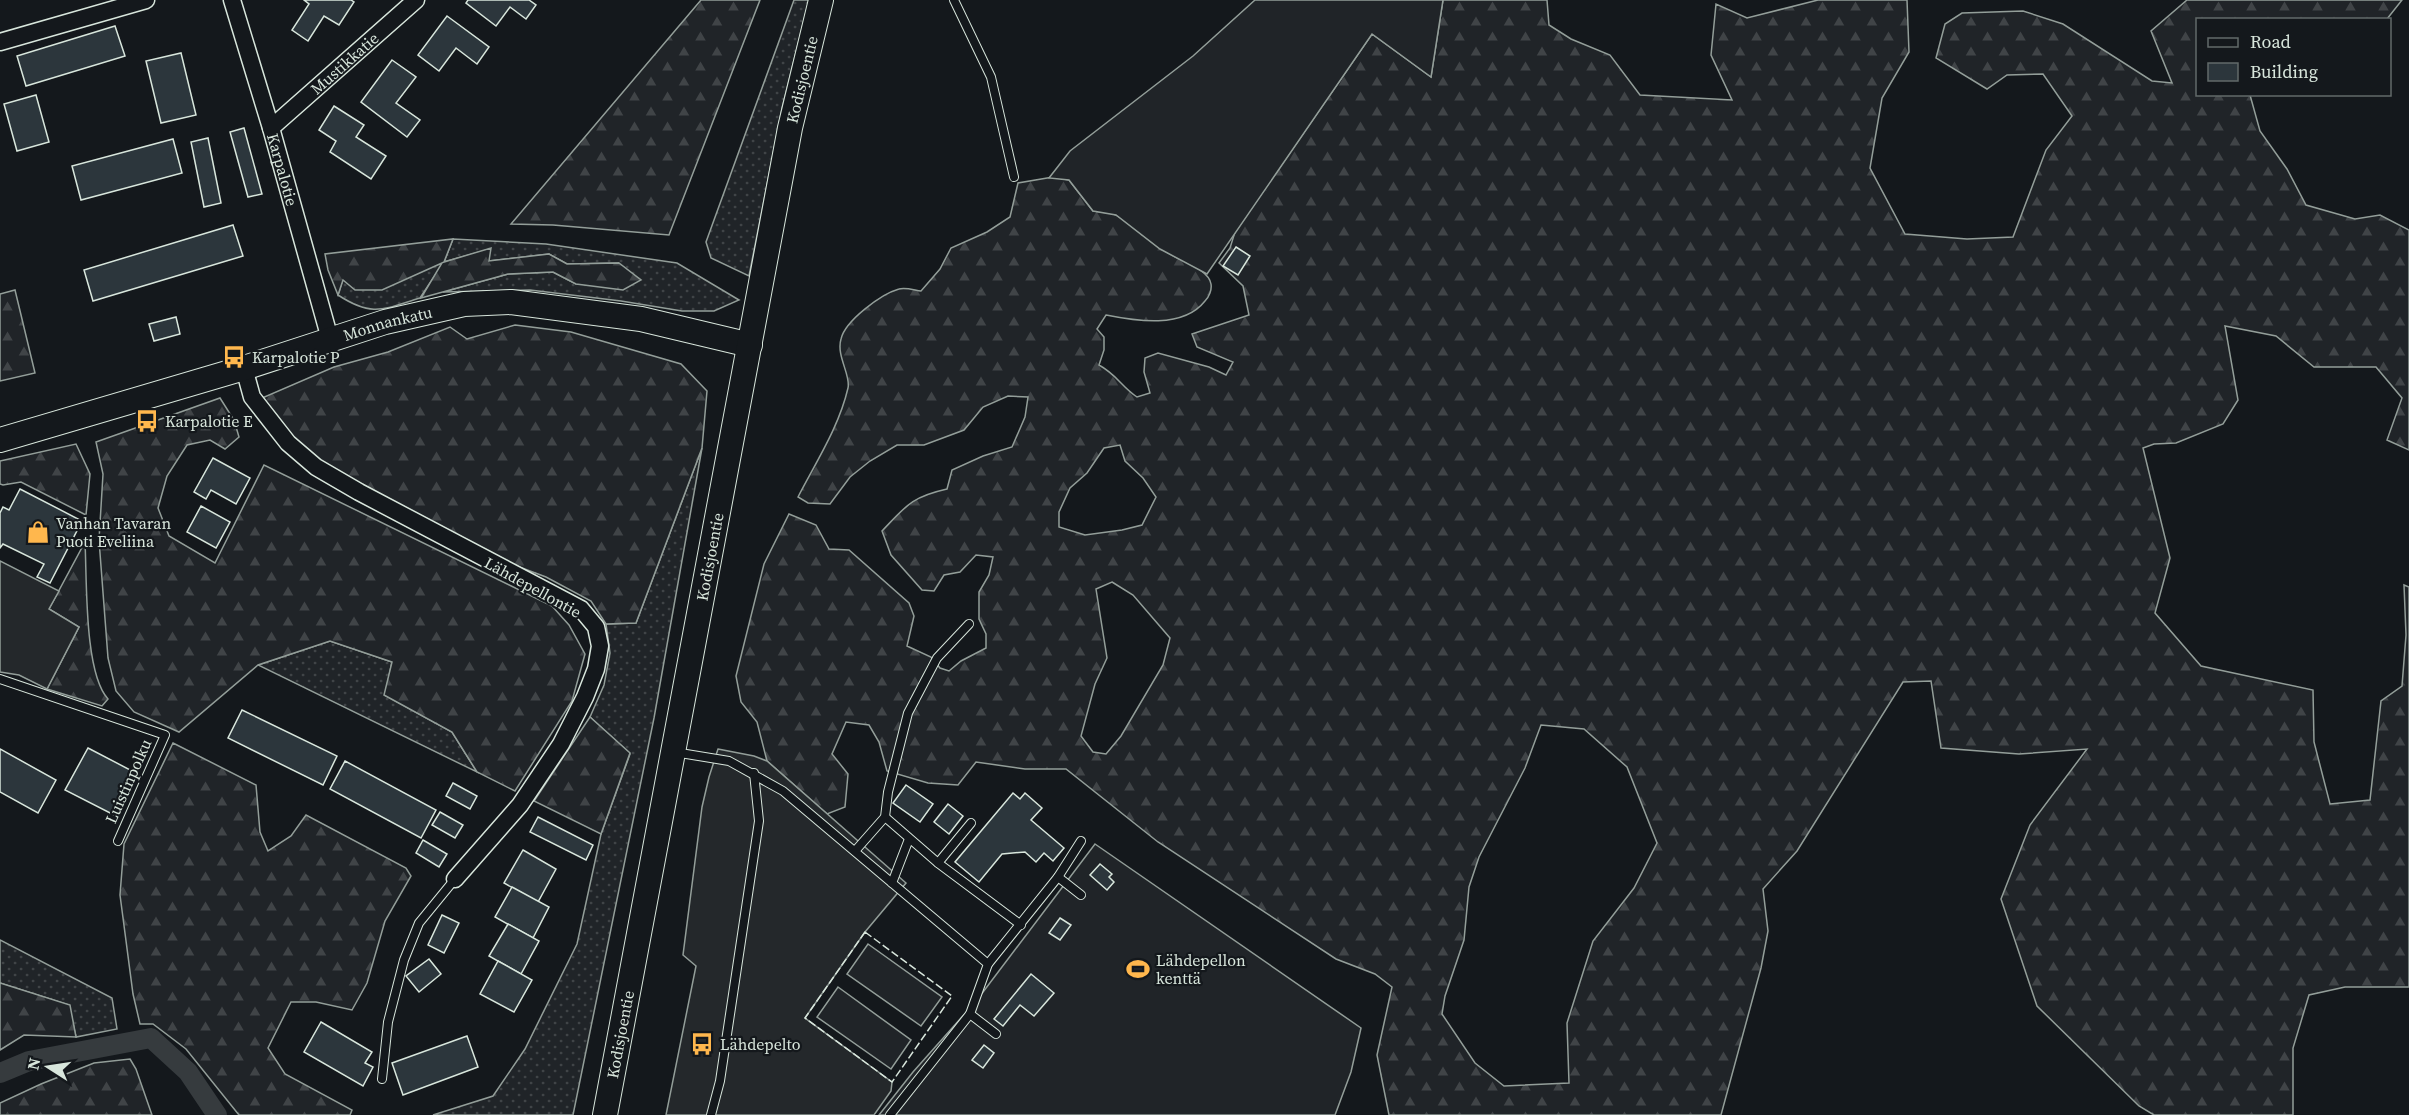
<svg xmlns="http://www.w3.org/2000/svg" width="2409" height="1115" viewBox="0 0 2409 1115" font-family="'Source Serif 4',serif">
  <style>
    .grass { fill: url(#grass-dots); stroke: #939e99; stroke-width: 1.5 }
    .forest { fill: url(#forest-firs); stroke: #939e99; stroke-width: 1.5; fill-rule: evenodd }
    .pitch { fill: #202428; stroke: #939e99; stroke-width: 1.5 }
    .parking { fill: #24282b; stroke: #939e99; stroke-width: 1.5 }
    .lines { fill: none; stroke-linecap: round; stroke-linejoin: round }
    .canal { stroke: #363b3e; stroke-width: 20 }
    .building { fill: #2c363c; stroke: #d8e6dc; stroke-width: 1.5 }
    .lane-casing { stroke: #d8e6dc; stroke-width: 10 }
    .street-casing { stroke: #d8e6dc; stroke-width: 19 }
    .secondary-casing { stroke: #d8e6dc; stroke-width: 26 }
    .lane { stroke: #14181c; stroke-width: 8 }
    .street { stroke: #14181c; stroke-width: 16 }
    .secondary { stroke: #14181c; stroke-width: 24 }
    .fence { stroke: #d8e6dc; stroke-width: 1.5; stroke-dasharray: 8 3; stroke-linecap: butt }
    .labels { text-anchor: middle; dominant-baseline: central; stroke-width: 4.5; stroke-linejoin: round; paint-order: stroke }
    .street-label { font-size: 16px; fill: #d8e6dc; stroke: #14181c }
    .poi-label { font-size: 16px; fill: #d8e6dc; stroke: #14181c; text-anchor: start }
  </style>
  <defs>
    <pattern id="grass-dots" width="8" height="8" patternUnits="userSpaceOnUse" patternTransform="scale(1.5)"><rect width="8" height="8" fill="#202428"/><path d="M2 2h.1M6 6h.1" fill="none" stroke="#404447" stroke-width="1.8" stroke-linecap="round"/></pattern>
    <pattern id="forest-firs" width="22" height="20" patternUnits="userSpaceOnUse" patternTransform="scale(1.5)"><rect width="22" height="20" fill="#202428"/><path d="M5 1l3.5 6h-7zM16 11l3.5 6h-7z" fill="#404447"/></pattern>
  </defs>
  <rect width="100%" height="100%" fill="#14181c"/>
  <g class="grass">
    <path d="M794,0H809L782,108L749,276L711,258L706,242Z"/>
    <path d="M453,239L546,244L677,263L739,300L714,311H682L621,301L530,290L443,292L508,274L553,272L576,284L619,263L567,264L549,254L488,261L490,249L444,262L420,298C384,309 373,318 338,295L343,279L444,262Z"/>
    <path d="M702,448L654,718L573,1115H433L493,1096L525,1049L577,944L601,834L630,754L590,717L604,685L610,653L606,624L636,623Z"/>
    <path d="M330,641L392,662L385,695L452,732L477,772L258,665Z"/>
    <path d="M0,940L112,998L117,1029L76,1037L69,1005L0,983Z"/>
  </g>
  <g class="forest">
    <path d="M701,0H760L669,235L553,225L511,224Z"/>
    <path d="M1443,0H1547L1549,25L1571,39L1610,55L1640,95L1732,100L1711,55L1716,4L1747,18L1818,0H1907L1909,52L1882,98L1870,168L1905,234L1967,239L2013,237L2046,150L2072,116L2043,74L2007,75L1987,89L1936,58L1945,24L1962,13L2023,11L2063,24L2152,81L2172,83L2151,31L2187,0H2402L2387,19L2198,20V94L2250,95L2260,131L2287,169L2306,205L2355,219L2380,215L2409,230V450L2387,440L2402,398L2376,367H2314L2276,336L2225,326L2238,400L2223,424L2176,443L2154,444L2143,448L2170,558L2155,613L2201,666L2313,690L2314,742L2330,804L2370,800L2381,701L2402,686L2406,635L2404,585L2409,587V987H2345L2309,995L2293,1048V1115H2154L2139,1106L2037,1006L2001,899L2030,825L2087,749L2019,754L1941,748L1931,681L1903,682L1797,851L1763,889L1768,931L1761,968L1721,1115H1389L1377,1055L1392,987L1375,974L1336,959L1158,842L1066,769H1025L976,762L958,785L928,783L887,771L879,742L869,725L846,722L832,754L848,774L845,807L827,814L767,761L757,722L741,702L736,676L764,564L789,514L816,525L829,549L849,550L909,603L914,616L907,646L931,657L940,668L949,671L961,661L986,648V634L979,619V592L989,575L993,557L976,555L960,572L944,575L934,591L922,590L891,555L882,531C906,506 911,497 947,489L952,470L983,456L1012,447L1025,417L1028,397L1008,396L983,407L964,430L924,445H897L870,461L850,477L830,504L808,503L798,497C816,462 839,427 848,388C851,375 836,356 841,339C845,321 881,294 899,289C905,287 914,290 921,291L940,269L951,248L987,232L1010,217L1018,183L1053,177L1069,180L1093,211C1100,212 1110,212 1116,215C1133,223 1152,245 1172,255C1184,262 1209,270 1211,284C1212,290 1209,297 1205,301C1183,329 1136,321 1106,315L1097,329L1104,337V350L1099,365C1117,375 1121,386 1137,397L1150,393L1144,372L1145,358L1158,353L1209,367L1226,375L1233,362L1197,347L1192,334L1249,315L1243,286L1219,263L1230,248L1235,232L1372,34L1431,77ZM1120,445L1125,461L1143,478L1156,497L1142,525L1122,530L1085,535L1059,527V512L1070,488L1087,473L1104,448ZM1112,582L1133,595L1170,638L1163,665L1121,736L1106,754L1093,752L1081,736L1095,684L1107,658L1096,589ZM1541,725L1584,729L1627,767L1657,843L1634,888L1593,941L1567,1023L1569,1083L1504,1086L1475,1063L1442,1014L1445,996L1464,940L1469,887L1479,857L1525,768Z"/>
    <path d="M453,239L444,262L491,248L489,261L549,254L567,264L619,263L641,280L623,290L576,284L553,272L508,274L421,298L442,263L382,290H355L343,280L338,295L328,270L325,254Z"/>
    <path d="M15,290L35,373L0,381V294Z"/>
    <path d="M515,325L571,332L681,364L707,391L702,448L636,623L606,624L591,601L546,577L514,565L383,497L314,458L283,426L262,398L334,367L388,352L450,327L467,339Z"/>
    <path d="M220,398L234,420L239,437L225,449L210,440L187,445L167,476L158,508L169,536L215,563L264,465L552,606L569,625L585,654L572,701L515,791L477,772L452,732L384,695L392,662L330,641L258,665L179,732L134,712L116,691L108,658L99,540L103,474L96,442Z"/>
    <path d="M76,444L90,474L86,515L21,482L3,485L0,484V461Z"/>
    <path d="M85,542C87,579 84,673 108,699L102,706L47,689L79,627L49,609Z"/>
    <path d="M590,717L630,753L601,834L534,801Z"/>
    <path d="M173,743L256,785L260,832L268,851L291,836L306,815L406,868L411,876L385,921L367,983L352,1010L316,1002H291L268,1048L285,1074L352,1110L350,1115H239L186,1049L153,1024H140L133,994L120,895L124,844Z"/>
    <path d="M0,983L70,1005L76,1037L24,1035L0,1050Z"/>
    <path d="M130,1059L136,1069L152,1115H0V1103L41,1084L94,1063Z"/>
  </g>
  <g class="pitch">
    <path d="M1255,0H1443L1431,77L1372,34L1207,274L1160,249L1116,215L1093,211L1069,180L1049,178L1070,151L1193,56Z"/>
    <path d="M1095,844L1361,1028L1351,1072L1335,1115H879L913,1072L977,1000Z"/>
    <path d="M868,944L942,997L921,1026L847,974Z"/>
    <path d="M838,987L911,1040L891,1069L817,1017Z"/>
  </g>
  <g class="parking">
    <path d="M0,561L59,591L49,609L79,627L47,689L19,675L0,672Z"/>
    <path d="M718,749L754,756L767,761L906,883L865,932L805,1018L892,1082L891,1091L874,1115H666L696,966L683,955L702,807L709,777Z"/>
  </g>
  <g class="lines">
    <path class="canal" d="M0,1073L29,1061L151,1038L188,1072L217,1115"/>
  </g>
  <g class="building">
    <path d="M351,0L354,2L339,25L324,16L308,41L292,30L309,4L304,0Z"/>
    <path d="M468,0H529L536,5L526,19L510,7L496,26L466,3Z"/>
    <path d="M447,16L489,47L477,64L456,48L439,71L418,55Z"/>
    <path d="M115,26L125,56L26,86L17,56Z"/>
    <path d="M181,53L196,115L161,123L146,61Z"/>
    <path d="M392,60L416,77L396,103L420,120L407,137L361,102Z"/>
    <path d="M36,95L49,142L17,151L4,104Z"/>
    <path d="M334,106L364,125L356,137L386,156L371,179L330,152L336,141L319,130Z"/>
    <path d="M244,128L262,194L248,197L230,132Z"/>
    <path d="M208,138L221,203L204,207L191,142Z"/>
    <path d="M173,139L182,173L81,200L72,166Z"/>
    <path d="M233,225L243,256L93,301L84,270Z"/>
    <path d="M1236,247L1250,256L1238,275L1223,266Z"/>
    <path d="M176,317L180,334L154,341L149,324Z"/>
    <path d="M213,458L250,478L236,504L211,490L206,499L194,492Z"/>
    <path d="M20,489L82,521L50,583L37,577L44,564L3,544L0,548V513L3,507L9,510Z"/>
    <path d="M201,506L230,522L216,548L187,532Z"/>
    <path d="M242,710L337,756L323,785L228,738Z"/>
    <path d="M88,748L136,773L114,815L65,790Z"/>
    <path d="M0,749L56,780L38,813L0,792Z"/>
    <path d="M345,761L436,810L421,838L330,789Z"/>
    <path d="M453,783L477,796L470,809L446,796Z"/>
    <path d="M906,785L933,804L920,822L893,803Z"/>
    <path d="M1013,793L1020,799L1025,793L1042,808L1031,820L1064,848L1053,861L1044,853L1036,862L1025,852L1002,854L979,882L955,862Z"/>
    <path d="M948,804L963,816L949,834L934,822Z"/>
    <path d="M440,812L463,825L455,838L432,825Z"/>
    <path d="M538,817L593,845L586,860L530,832Z"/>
    <path d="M423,840L447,854L439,867L416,853Z"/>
    <path d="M523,850L556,869L538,902L504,883Z"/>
    <path d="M1100,864L1112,874L1109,877L1114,882L1107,890L1090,875Z"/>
    <path d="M512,887L549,907L533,938L495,917Z"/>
    <path d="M442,915L459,923L444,953L428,945Z"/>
    <path d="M1060,918L1071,925L1060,940L1049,933Z"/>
    <path d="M508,924L539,941L521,974L489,956Z"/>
    <path d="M429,959L441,974L419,992L406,976Z"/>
    <path d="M498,961L532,980L514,1012L480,994Z"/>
    <path d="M1031,974L1054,993L1034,1016L1020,1005L1003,1026L994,1019Z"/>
    <path d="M321,1022L372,1052L365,1063L373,1067L363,1086L304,1052Z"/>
    <path d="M467,1036L478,1067L403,1095L392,1063Z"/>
    <path d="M984,1045L994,1053L983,1068L972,1060Z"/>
  </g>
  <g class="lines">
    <g class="lane-casing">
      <g id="lane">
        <path d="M954,0L991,77L1014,177"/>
        <path d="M0,679L165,735L118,841"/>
        <path d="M674,752L729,761L783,791L988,964"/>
        <path d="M885,817L938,863L1021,925"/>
        <path d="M855,851L885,817L888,792L908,713L937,658L969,624"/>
        <path d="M938,863L971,823"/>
        <path d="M1058,877L1081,895"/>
        <path d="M892,883L909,839"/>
        <path d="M970,1014L996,1034"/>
        <path d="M382,1079L388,1022L404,960L419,923L455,879"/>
        <path d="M711,1115L720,1081L759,821L754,773"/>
        <path d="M890,1115L970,1014L988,964L1058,877L1081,841"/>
      </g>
    </g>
    <g class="street-casing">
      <g id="street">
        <path id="s1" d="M232,0L271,128L330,339"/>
        <path d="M0,42L146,0"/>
        <path id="s2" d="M271,128L416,0"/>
        <path d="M244,368L252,397L288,443L316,467L359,492L581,609L596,627L600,646L596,669L585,697L561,744L520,805L455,879"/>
      </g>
    </g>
    <g class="secondary-casing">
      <g id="secondary">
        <path id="s3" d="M0,440L244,368L385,322L464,304L511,302L641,319L750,345"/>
        <path id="s4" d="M605,1115L790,128L821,0"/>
      </g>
    </g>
    <use href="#lane" class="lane"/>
    <use href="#street" class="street"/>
    <use href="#secondary" class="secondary"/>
    <path class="fence" d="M865,932L952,996L892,1082L805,1018Z"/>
  </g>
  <defs>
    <g id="bus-bare" transform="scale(1.8)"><path d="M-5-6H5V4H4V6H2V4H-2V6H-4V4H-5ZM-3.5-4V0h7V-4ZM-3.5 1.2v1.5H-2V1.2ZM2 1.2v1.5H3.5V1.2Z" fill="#ffb74d" stroke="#14181c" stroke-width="2.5" paint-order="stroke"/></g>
    <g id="shop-bare" transform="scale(1.8)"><path d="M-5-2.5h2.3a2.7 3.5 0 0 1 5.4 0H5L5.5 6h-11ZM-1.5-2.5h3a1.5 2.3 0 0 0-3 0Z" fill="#ffb74d" stroke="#14181c" stroke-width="2.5" paint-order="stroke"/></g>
    <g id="stadium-bare" transform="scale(1.8)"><path d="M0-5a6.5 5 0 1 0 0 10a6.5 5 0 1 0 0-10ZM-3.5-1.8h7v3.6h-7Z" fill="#ffb74d" stroke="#14181c" stroke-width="2.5" paint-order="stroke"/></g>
  </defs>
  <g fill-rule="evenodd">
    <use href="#bus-bare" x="234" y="357"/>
    <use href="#bus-bare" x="147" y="421"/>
    <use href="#shop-bare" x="38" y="532"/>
    <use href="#stadium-bare" x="1138" y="969"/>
    <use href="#bus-bare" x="702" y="1044"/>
  </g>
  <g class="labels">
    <g class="street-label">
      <text stroke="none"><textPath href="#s2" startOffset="98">Mustikkatie</textPath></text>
      <text stroke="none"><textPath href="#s4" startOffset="1054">Kodisjoentie</textPath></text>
      <text stroke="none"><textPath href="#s1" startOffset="177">Karpalotie</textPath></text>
      <text stroke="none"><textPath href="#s3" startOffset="405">Monnankatu</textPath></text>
      <text stroke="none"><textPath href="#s4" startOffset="568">Kodisjoentie</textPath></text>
      <text transform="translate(533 587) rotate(29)">Lähdepellontie</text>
      <text transform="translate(128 781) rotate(-66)">Luistinpolku</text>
      <text stroke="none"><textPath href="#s4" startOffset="82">Kodisjoentie</textPath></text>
    </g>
    <g class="poi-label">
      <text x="252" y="357">Karpalotie P</text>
      <text x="165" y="421">Karpalotie E</text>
      <text x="56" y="523">Vanhan Tavaran<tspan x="56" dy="18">Puoti Eveliina</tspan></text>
      <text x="1156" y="960">Lähdepellon<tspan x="1156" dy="18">kenttä</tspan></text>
      <text x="720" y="1044">Lähdepelto</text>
    </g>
  </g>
  <rect x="2196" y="18" width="195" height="78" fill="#14181c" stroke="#626a69" stroke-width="1.5"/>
  <rect x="2208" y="38" width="30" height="9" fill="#14181c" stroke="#626a69" stroke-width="1.5"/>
  <text x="2250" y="48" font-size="18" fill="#d8e6dc">Road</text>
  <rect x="2208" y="63" width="30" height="18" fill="#2c363c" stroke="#626a69" stroke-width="1.5"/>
  <text x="2250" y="78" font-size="18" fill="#d8e6dc">Building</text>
  <g transform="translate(48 1067) rotate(282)" stroke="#14181c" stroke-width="4.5" paint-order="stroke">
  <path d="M0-4.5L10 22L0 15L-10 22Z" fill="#d8e6dc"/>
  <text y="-9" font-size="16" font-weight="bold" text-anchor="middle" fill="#d8e6dc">N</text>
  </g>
</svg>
